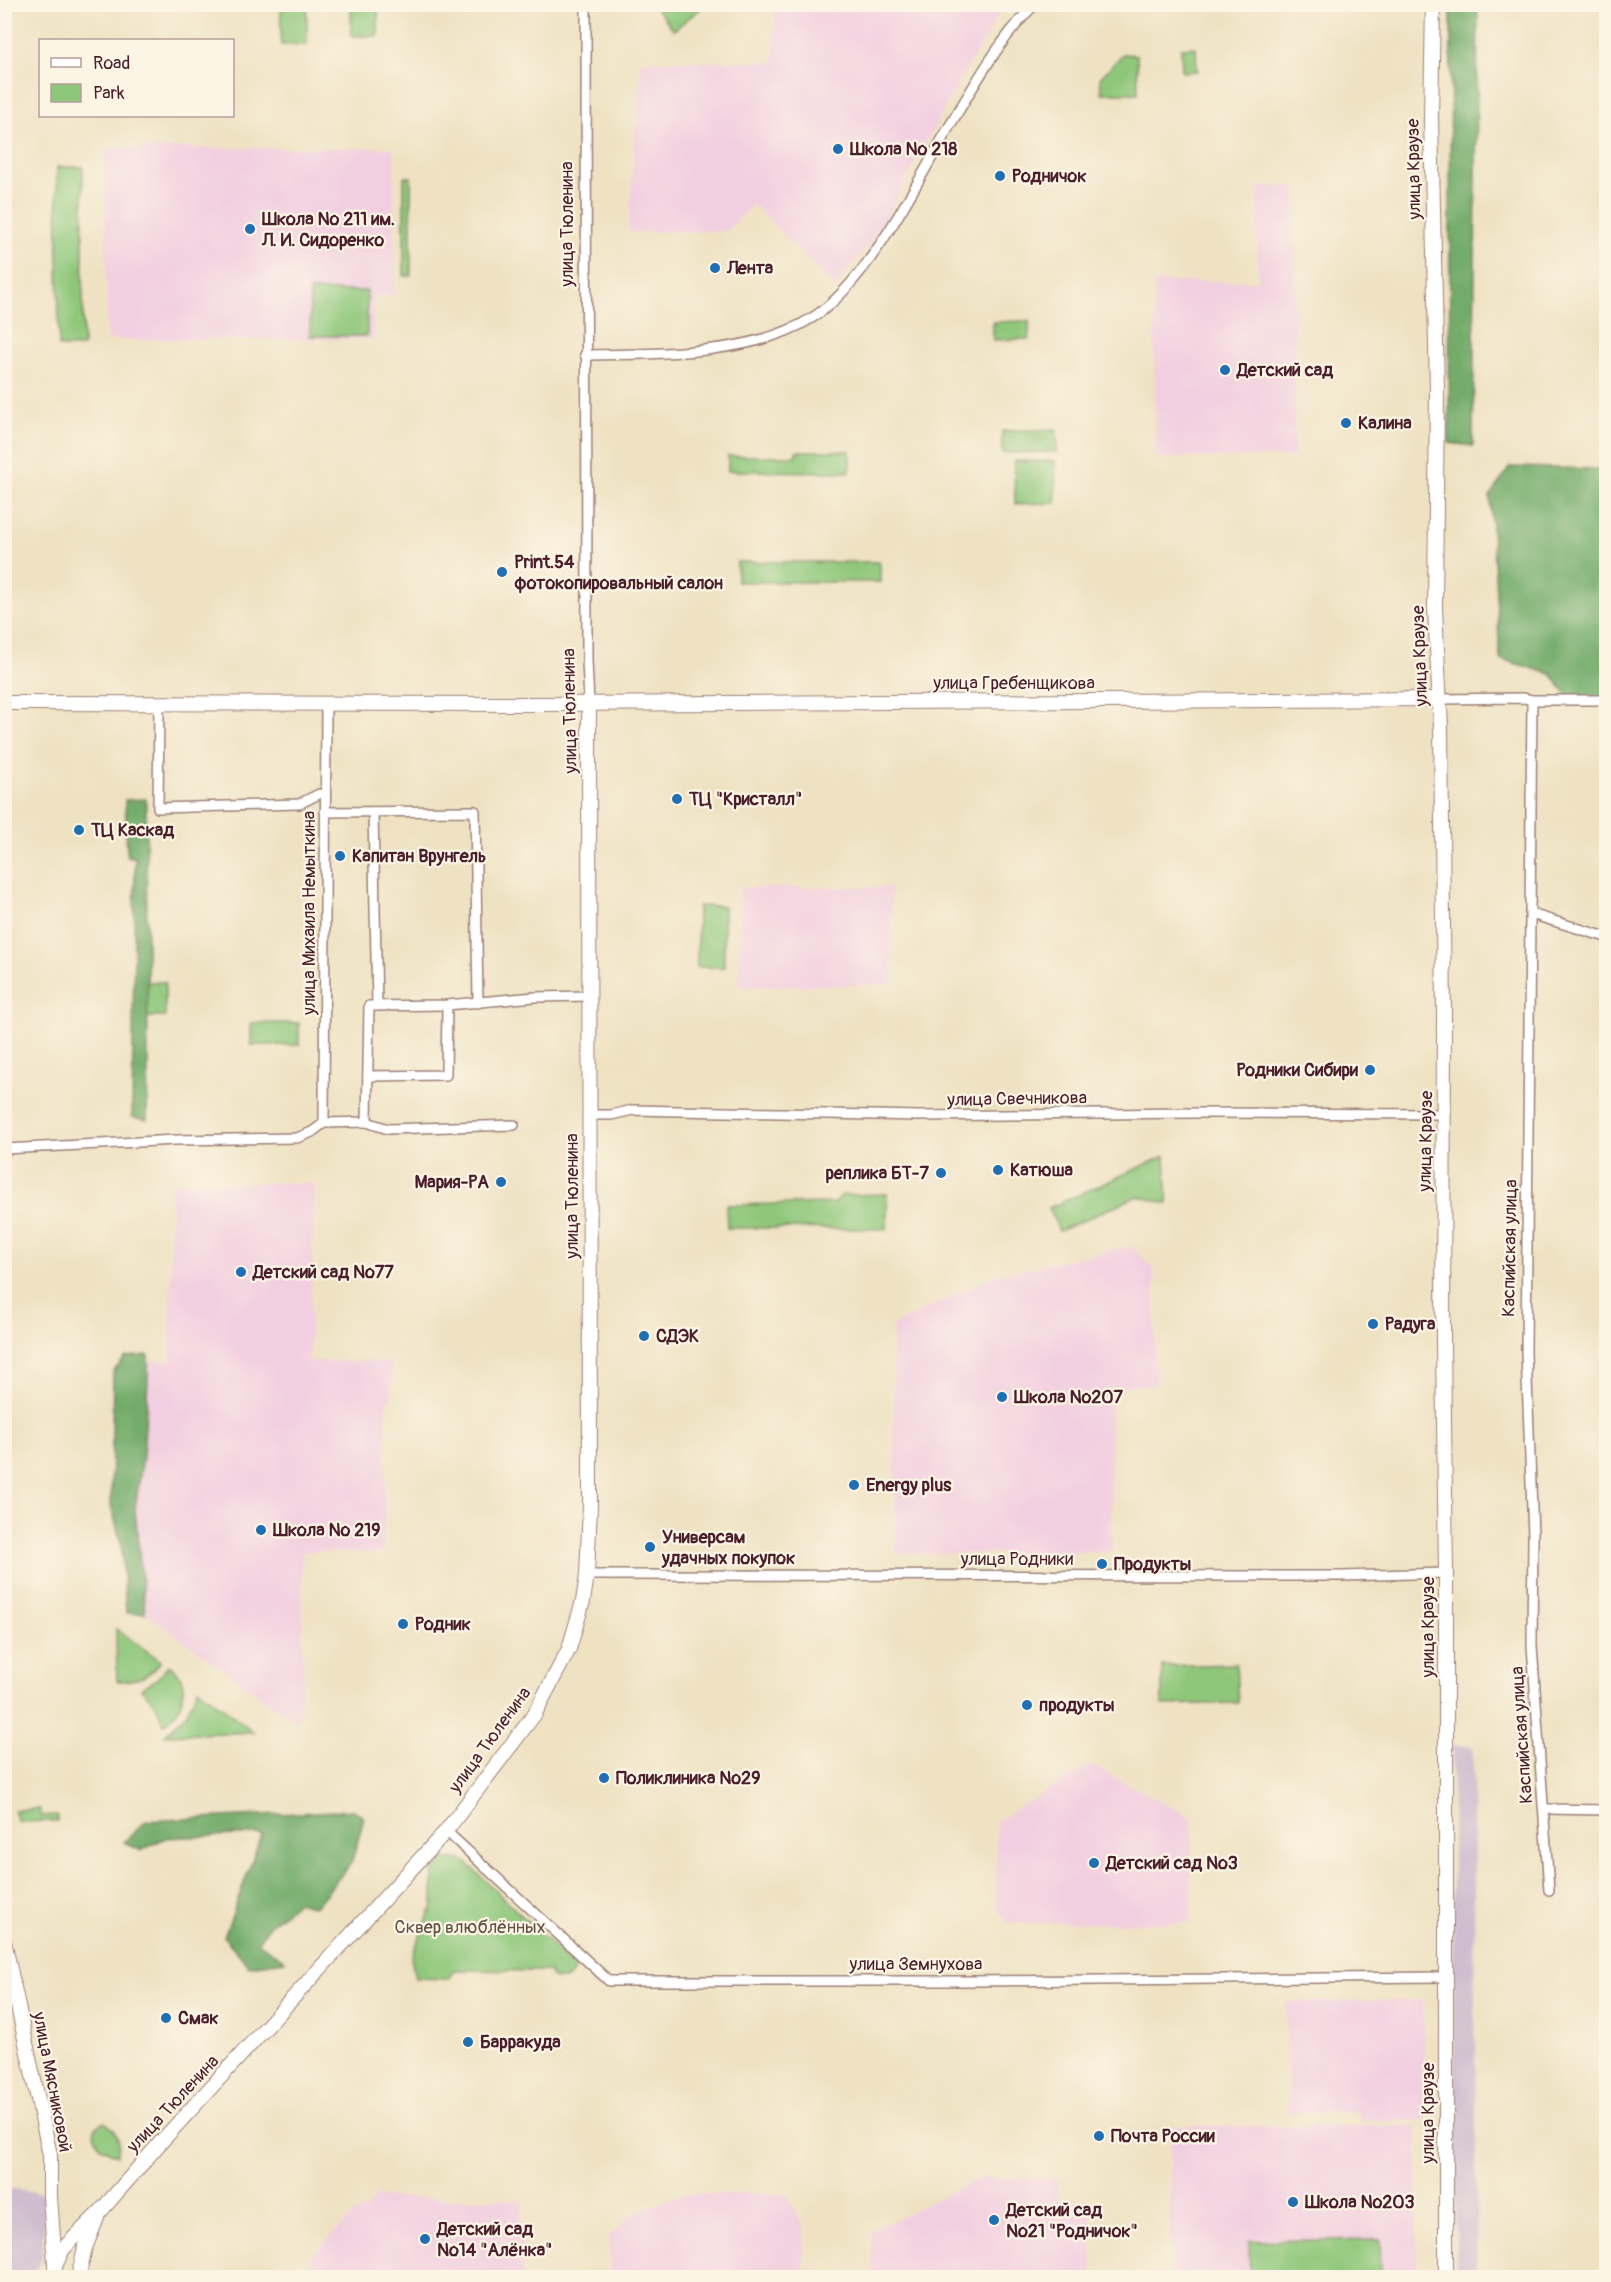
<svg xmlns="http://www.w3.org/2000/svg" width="1611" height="2282" viewBox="0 0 1611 2282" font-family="Pangolin,sans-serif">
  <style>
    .built { fill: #f2cfe0 }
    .industrial { fill: #cfbdcf }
    .green { fill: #8fc77a; stroke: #6c7352; stroke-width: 1.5 }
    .forest { fill: #73ac6a; stroke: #5e664a; stroke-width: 1.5 }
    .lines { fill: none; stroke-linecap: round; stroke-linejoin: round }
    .street-casing { stroke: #9c8077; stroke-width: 12 }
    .secondary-casing { stroke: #9c8077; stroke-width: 16 }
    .street { stroke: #fff; stroke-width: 9 }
    .secondary { stroke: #fff; stroke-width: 14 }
    .poi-dot { fill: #1f6fb2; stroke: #fcf5e5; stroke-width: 2 }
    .labels { text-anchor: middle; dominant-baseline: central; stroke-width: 4.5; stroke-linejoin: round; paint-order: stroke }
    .poi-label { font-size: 18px; font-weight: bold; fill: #4a1f2b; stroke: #fcf5e5; text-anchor: start }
    .street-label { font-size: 18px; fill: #4a1f2b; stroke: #fcf5e5 }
    .park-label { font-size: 18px; fill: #5f5143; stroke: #fcf5e5 }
  </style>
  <rect width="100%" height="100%" fill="#fcf5e5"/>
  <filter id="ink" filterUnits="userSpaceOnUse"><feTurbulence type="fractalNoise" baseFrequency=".0167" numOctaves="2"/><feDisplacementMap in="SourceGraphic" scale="12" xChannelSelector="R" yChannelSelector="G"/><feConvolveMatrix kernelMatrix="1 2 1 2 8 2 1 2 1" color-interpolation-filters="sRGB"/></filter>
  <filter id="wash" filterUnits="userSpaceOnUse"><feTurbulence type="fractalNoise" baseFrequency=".008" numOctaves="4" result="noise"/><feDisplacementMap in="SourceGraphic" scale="24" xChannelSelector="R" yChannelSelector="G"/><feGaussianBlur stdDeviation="1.35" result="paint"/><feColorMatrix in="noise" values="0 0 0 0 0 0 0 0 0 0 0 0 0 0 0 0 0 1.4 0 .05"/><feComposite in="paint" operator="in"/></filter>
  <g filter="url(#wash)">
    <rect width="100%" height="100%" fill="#efe2c3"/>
    <g class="built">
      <path d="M775,5H1005L961,78L882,225L836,288L753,204L727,231L628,232L641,61L774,62Z"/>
      <path d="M105,148H394L395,295L373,296L374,339L107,340Z"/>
      <path d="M1296,186L1294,457L1155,458L1154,282L1258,281L1257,187Z"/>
      <path d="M891,887L892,984L739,987L740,888Z"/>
      <path d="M171,1183H315L309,1361L392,1362L391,1398H387L384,1553L302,1551L303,1678L298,1723L145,1613L135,1509L143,1456L148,1361H170Z"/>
      <path d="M1131,1246L1154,1269L1155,1385L1110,1387L1112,1552L896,1554L892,1326L993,1276Z"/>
      <path d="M1091,1765L1192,1818L1191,1923H1007L996,1905V1821Z"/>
      <path d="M1423,2000L1425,2120L1360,2121L1359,2112L1288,2113L1286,2002Z"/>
      <rect x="1170" y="2126" width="247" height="151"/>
      <path d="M980,2178H1057L1058,2200H1091L1092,2277H873L871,2231Z"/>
      <path d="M684,2194H787L804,2228V2277H610L609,2235L624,2224L628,2216Z"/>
      <path d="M376,2197L522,2200V2277H312V2255L353,2214L367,2209Z"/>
    </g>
    <g class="industrial">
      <path d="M1452,1746H1473L1477,2278L1456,2277Z"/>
      <path d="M5,2188L46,2193L42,2257L34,2277L5,2278Z"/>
    </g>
    <g class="green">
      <rect x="281" y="5" width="26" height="40"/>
      <rect x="351" y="5" width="27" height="31"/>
      <path d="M658,5V4L705,5L674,30L655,7Z"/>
      <path d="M1196,47L1197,71L1182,72L1181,48Z"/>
      <path d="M1123,54L1137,55L1138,93H1102L1100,78Z"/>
      <path d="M57,167H83V347H59Z"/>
      <rect x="404" y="177" width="7" height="99"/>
      <rect x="310" y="291" width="57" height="45"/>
      <path d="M1029,321V339L993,340V322Z"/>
      <path d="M1057,429V452L1002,453V431Z"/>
      <path d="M796,451H850V472L728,471V456H796Z"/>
      <path d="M1014,461H1055L1056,503L1015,504Z"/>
      <rect x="737" y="562" width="143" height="20"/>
      <path d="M698,906H724V967H697Z"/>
      <path d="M147,982H165V1017H146Z"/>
      <rect x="251" y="1023" width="48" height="22"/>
      <path d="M1165,1156L1168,1204L1138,1196L1059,1231L1049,1208Z"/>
      <path d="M887,1194V1229L727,1228L726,1205L835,1203L842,1195Z"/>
      <path d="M116,1629L161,1661C150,1677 137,1681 117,1681Z"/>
      <path d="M1236,1664L1238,1703L1162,1705V1666Z"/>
      <path d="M168,1665C193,1677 184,1712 164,1724L155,1703L141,1689L158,1678Z"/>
      <path d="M198,1688L254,1732L165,1735L187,1713Z"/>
      <path d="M40,1809L41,1816L57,1815V1821L18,1822L14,1810Z"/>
      <path d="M458,1859L466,1862L576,1968C570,1979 565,1981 553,1978L549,1971L454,1970L448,1979L415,1978L411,1958L433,1905V1871L442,1860Z"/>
      <path d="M104,2122C117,2129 122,2141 117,2155L100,2147L94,2133L96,2127Z"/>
      <path d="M1380,2239L1381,2277H1250L1249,2241Z"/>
    </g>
    <g class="forest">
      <path d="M1451,5H1478L1473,446L1449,443Z"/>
      <path d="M1510,467L1606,469V706L1572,701L1551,674L1500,659L1490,496Z"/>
      <path d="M146,799L148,1067L147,1120L132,1117L135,857H127L125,800Z"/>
      <path d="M148,1355V1381L143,1456L135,1509L145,1613H126L121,1544L111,1505L113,1372L126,1357Z"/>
      <path d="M354,1810L364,1818L352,1862L315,1907L297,1902L269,1926L258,1942L285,1961L249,1966L224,1937L262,1834L165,1838L141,1851L124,1842L146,1821Z"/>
    </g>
  </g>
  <g filter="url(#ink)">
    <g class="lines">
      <g class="street-casing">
        <g id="street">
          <path d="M586,4L587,660L589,703"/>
          <path d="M585,355C654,354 752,356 812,318C867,284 916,184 949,127C975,84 999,40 1035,4"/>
          <path d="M1439,699L1524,698L1532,700L1526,1353L1533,1536L1532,1645L1549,1890"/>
          <path d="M1532,700H1606"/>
          <path d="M159,703L158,808L299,804L319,794"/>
          <path d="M325,812L475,811L478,1003"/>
          <path d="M373,812L377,1006"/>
          <path d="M1531,914L1606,937"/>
          <path d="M368,1076L446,1075L447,1005"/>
          <path d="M590,1115H611L633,1110L920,1116L1191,1113L1444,1114"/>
          <path d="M367,1122L388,1129L514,1125"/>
          <path d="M324,1123L326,704"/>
          <path d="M4,1149L176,1140L297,1138L312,1132L324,1123L367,1122L369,1006L447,1005L535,997L589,996"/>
          <path d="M587,1575L1342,1576L1446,1573"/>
          <path d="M1544,1809L1606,1810"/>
          <path d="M446,1831L609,1981H970L1445,1977"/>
        </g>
      </g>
      <g class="secondary-casing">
        <g id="secondary">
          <path d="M1433,4L1431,118L1437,390L1435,609L1441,728L1444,1016L1443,1343L1446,1573V2278"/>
          <path d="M4,703L546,704L1439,699"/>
          <path d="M4,1941L50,2155V2197L55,2264"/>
          <path d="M55,2278V2266L63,2249L99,2213L160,2143L446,1831L534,1715L569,1649L583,1601L587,1575L590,1506L589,703"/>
          <path d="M78,2278L85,2248L97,2218"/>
        </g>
      </g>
      <use href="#street" class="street"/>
      <use href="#secondary" class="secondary"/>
    </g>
  </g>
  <g class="poi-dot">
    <circle cx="838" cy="149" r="6"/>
    <circle cx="1000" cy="176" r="6"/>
    <circle cx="250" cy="229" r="6"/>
    <circle cx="715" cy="268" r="6"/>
    <circle cx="1225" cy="370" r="6"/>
    <circle cx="1346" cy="423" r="6"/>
    <circle cx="502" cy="572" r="6"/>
    <circle cx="677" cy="799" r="6"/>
    <circle cx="79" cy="830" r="6"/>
    <circle cx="340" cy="856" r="6"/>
    <circle cx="1370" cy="1070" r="6"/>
    <circle cx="998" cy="1170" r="6"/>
    <circle cx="941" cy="1173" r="6"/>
    <circle cx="501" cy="1182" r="6"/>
    <circle cx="241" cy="1272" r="6"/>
    <circle cx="1373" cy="1324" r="6"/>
    <circle cx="644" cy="1336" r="6"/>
    <circle cx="1002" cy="1397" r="6"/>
    <circle cx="854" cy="1485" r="6"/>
    <circle cx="261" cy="1530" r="6"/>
    <circle cx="650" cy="1547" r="6"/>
    <circle cx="1102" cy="1564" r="6"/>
    <circle cx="403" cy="1624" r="6"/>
    <circle cx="1027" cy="1705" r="6"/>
    <circle cx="604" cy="1778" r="6"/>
    <circle cx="1094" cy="1863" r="6"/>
    <circle cx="166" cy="2018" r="6"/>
    <circle cx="468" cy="2042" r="6"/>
    <circle cx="1099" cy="2136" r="6"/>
    <circle cx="1293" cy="2202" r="6"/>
    <circle cx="994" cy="2220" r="6"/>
    <circle cx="425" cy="2239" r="6"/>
  </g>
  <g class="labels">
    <g class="poi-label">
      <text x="850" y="149">Школа № 218</text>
      <text x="1012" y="176">Родничок</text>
      <text x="262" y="219">Школа № 211 им.<tspan x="262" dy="21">Л. И. Сидоренко</tspan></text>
      <text x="727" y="268">Лента</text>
      <text x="1237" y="370">Детский сад</text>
      <text x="1358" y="423">Калина</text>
      <text x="514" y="562">Print.54<tspan x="514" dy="21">фотокопировальный салон</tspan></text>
      <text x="689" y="799">ТЦ "Кристалл"</text>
      <text x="91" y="830">ТЦ Каскад</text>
      <text x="352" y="856">Капитан Врунгель</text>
      <text x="1358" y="1070" text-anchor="end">Родники Сибири</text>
      <text x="1010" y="1170">Катюша</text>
      <text x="929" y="1173" text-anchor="end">реплика БТ-7</text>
      <text x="489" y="1182" text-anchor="end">Мария-РА</text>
      <text x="253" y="1272">Детский сад №77</text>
      <text x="1385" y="1324">Радуга</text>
      <text x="656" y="1336">СДЭК</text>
      <text x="1014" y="1397">Школа №207</text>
      <text x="866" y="1485">Energy plus</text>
      <text x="273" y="1530">Школа № 219</text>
      <text x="662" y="1537">Универсам<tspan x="662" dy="21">удачных покупок</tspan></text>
      <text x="1114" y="1564">Продукты</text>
      <text x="415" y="1624">Родник</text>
      <text x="1039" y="1705">продукты</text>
      <text x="616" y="1778">Поликлиника №29</text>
      <text x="1106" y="1863">Детский сад №3</text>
      <text x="178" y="2018">Смак</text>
      <text x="480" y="2042">Барракуда</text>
      <text x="1111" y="2136">Почта России</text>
      <text x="1305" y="2202">Школа №203</text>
      <text x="1006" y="2210">Детский сад<tspan x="1006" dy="21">№21 "Родничок"</tspan></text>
      <text x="437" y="2229">Детский сад<tspan x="437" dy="21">№14 "Алёнка"</tspan></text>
    </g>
    <g class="street-label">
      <text transform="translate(1414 169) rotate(-91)">улица Краузе</text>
      <text transform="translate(567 224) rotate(-90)">улица Тюленина</text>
      <text transform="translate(1420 656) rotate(-92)">улица Краузе</text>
      <text x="1014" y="683">улица Гребенщикова</text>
      <text transform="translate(570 711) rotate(-91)">улица Тюленина</text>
      <text transform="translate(309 913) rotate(-90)">улица Михаила Немыткина</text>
      <text transform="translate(1017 1099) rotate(-1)">улица Свечникова</text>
      <text transform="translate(1426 1141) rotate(-89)">улица Краузе</text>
      <text transform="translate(572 1196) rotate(-90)">улица Тюленина</text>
      <text transform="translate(1510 1248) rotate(-89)">Каспийская улица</text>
      <text x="1017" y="1559">улица Родники</text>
      <text transform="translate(1428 1627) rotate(-90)">улица Краузе</text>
      <text transform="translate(1522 1735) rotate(-94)">Каспийская улица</text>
      <text transform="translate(490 1740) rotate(-54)">улица Тюленина</text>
      <text x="916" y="1964">улица Земнухова</text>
      <text transform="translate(52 2082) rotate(79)">улица Мясниковой</text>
      <text transform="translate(173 2104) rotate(-47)">улица Тюленина</text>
      <text transform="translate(1428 2113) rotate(-90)">улица Краузе</text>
    </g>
    <g class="park-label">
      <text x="470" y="1927">Сквер влюблённых</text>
    </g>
  </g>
  <rect width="1611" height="2282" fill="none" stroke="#fcf5e5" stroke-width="24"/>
  <rect x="39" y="39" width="195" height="78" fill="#fcf5e5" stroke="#b59f9b" stroke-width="1.5"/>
  <rect x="51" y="58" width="30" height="9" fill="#ffffff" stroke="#b59f9b" stroke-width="1.5"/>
  <text x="93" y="69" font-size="18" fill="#4a1f2b">Road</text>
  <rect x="51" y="84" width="30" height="18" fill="#8fc77a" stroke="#b59f9b" stroke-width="1.5"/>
  <text x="93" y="99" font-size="18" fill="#4a1f2b">Park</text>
</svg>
